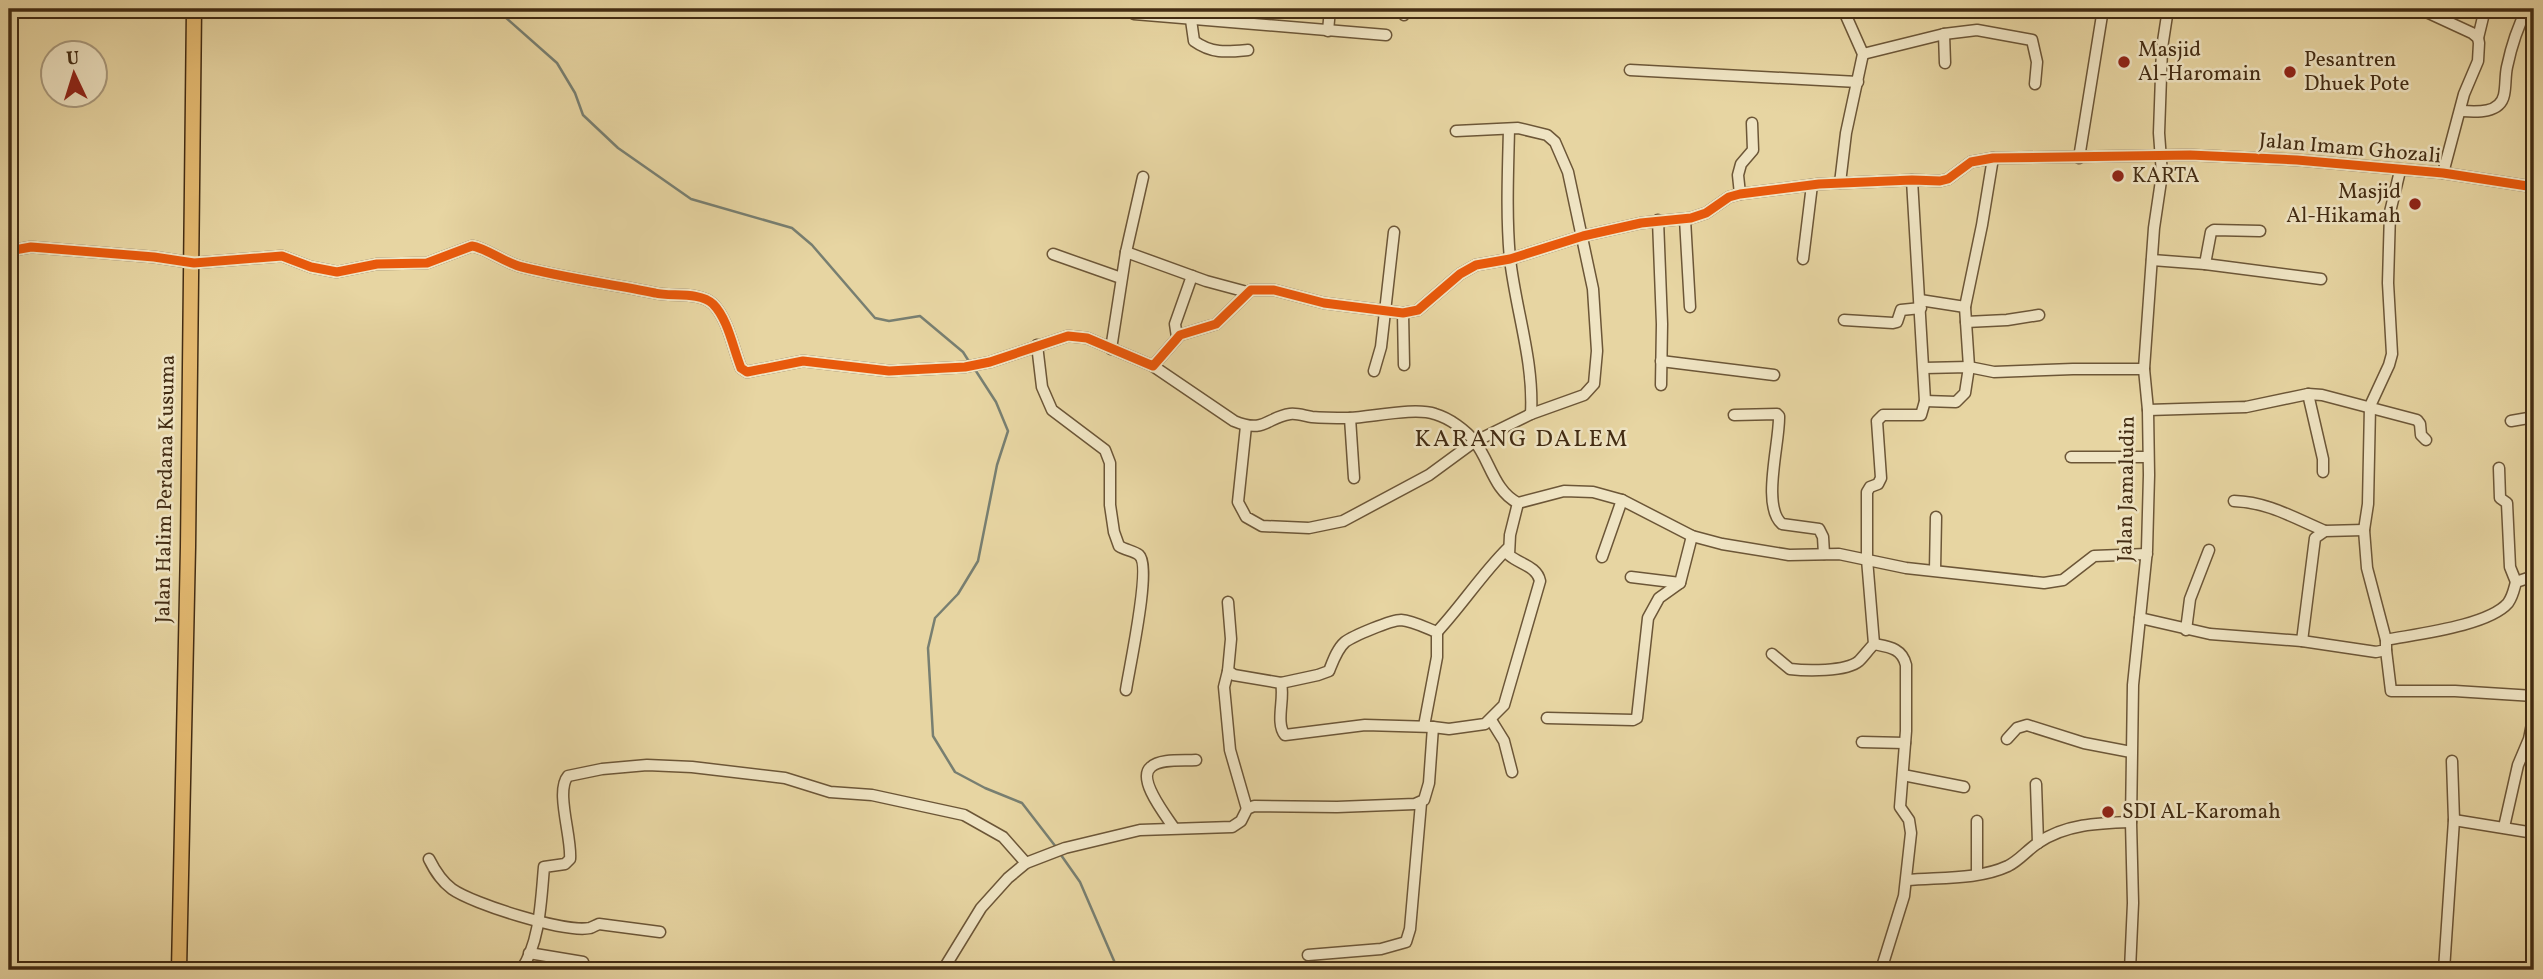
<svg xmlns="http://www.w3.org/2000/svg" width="2543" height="979" viewBox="0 0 2543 979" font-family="Vollkorn,serif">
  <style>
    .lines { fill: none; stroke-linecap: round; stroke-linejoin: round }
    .stream { stroke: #787f71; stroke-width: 2.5 }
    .minor-casing { stroke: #6c5637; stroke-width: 13 }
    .major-casing { stroke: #432c13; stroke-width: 17 }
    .minor { stroke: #efe4c3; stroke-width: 10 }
    .major { stroke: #e4ba71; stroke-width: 14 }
    .cycleway-casing { stroke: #efe4c3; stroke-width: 13 }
    .cycleway { stroke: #e8590c; stroke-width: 9 }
    .poi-dot { fill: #8f2418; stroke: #efe4c3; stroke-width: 2.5 }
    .labels { text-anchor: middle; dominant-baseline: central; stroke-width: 5; stroke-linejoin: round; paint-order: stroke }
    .poi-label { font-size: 21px; fill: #432c13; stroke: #efe4c3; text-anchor: start }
    .street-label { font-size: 21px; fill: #432c13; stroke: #efe4c3 }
    .quarter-label { font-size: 24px; letter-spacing: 2px; fill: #432c13; stroke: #efe4c3 }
  </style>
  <rect width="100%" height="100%" fill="#e7d5a2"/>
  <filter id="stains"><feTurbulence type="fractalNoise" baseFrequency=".00286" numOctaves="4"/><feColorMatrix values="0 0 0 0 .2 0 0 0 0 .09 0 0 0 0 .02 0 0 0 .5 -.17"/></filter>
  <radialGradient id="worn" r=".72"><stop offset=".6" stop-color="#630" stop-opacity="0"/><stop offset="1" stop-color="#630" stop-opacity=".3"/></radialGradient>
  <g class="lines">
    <g class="stream">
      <path d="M496,9L557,63L575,93L583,115L618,148L691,199L792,228L812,245L875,318L889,321L920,316L963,352L970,363"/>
      <path d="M974,368L996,402L1008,431L997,465L978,561L958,594L935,618L928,648L933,736L955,772L985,788L1022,803L1056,847"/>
      <path d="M1061,855L1080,882L1118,970"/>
    </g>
    <g class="minor-casing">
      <g id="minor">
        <path d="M2420,9L2472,33L2478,38L2479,43L2478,61L2464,94L2443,173"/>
        <path d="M1134,14L1386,35"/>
        <path d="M1404,15L1405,9"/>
        <path d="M1191,20L1194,41C1212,54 1227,52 1248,50"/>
        <path d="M1328,31L1330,9"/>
        <path d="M1944,34L1977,30L2032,40L2037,62L2035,84"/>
        <path d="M2478,38L2485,9"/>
        <path d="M1863,54L1944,34L1945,63"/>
        <path d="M1630,70L1858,82"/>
        <path d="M2461,111C2476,112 2500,114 2504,95C2506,86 2505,76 2507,67C2511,48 2518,26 2527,9"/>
        <path d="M1509,129C1508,172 1506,216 1510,259C1516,311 1534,361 1531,414"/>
        <path d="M1993,158L1982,225L1965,307L1969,367L1994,372L2073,369H2144"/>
        <path d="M2079,158L2103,9"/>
        <path d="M1840,183L1846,133L1863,54L1843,9"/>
        <path d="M1740,194L1738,175L1741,164L1753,150L1752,123"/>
        <path d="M1685,219L1690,307"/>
        <path d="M1658,220L1662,324L1661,385"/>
        <path d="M9,251L31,247L154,257L194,263L282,256L311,267L337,272L377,264L427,263L472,246C486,248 505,263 522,267C565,278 611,284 655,293C671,297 699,291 713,304C728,319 733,348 741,368L747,372L803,361L889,371L965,367L990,362L1068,336L1087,338L1153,366L1180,335L1216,324L1251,290H1274L1324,303L1403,313L1418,310L1460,274L1476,265L1510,259L1583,236L1641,223L1691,218L1706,213L1729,197L1740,194L1819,184L1912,180L1940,181L1948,179L1971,162L1993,158L2190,155L2297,160L2443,173L2534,187"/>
        <path d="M1126,252L1206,281L1247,292"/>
        <path d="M1053,254L1121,278"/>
        <path d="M1803,259L1812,185"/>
        <path d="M2152,260L2205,264L2211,232L2214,230L2260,231"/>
        <path d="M2205,264L2321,279"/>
        <path d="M1920,300L1965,307"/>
        <path d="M1403,313L1404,365"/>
        <path d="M1844,320L1893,323L1897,322L1901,310L1921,308"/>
        <path d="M1966,322L2007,320L2039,315"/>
        <path d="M1177,337L1175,324L1192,276"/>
        <path d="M1037,345L1042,387L1052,410L1105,450L1110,463V505L1114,532L1119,546C1125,550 1134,551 1139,555C1152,566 1129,669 1126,690"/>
        <path d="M1111,349L1126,252L1143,177"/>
        <path d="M1661,361L1774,375"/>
        <path d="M1153,366L1234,421C1265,434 1267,417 1290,414C1297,413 1305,416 1312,417C1324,418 1337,418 1349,418C1372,417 1415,407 1435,414C1449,418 1466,430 1475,442C1490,461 1494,491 1518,503L1564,491L1593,492L1622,500L1692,536L1722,544L1789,555L1839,554L1906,568L2044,583L2063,580L2094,556L2147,554"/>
        <path d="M1924,368L1969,367L1965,393L1956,402L1925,401"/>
        <path d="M1374,371L1381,347L1394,232"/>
        <path d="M2308,394L2323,459V472"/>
        <path d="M2148,410L2246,407L2308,394L2322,395L2417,420L2420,424L2421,435L2426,440"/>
        <path d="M1734,415L1777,414L1779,416C1780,442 1761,506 1782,524L1819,529L1823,537L1824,554"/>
        <path d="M1350,418L1354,478"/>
        <path d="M2511,421L2534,417"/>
        <path d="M1246,426L1238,502L1246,517L1262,526L1309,528L1343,521L1429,475L1474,442L1531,414L1584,395L1594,384L1597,351L1593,289L1568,172L1555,142L1547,135L1518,128L1456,131"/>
        <path d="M2071,457H2148"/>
        <path d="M2499,468L2500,498L2507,503L2510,567L2516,582"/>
        <path d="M2234,501C2268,502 2294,518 2325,531"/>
        <path d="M1602,557L1622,500"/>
        <path d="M1935,570L1936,517"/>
        <path d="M1631,577L1680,583"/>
        <path d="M1228,602L1231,639L1228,671L1234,675L1281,683C1285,698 1275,723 1285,735L1365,725L1433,727"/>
        <path d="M2140,618L2210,634L2302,641L2376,652L2386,650V640C2416,634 2488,626 2508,603C2513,596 2514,589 2516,582L2534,576"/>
        <path d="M2186,630L2190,599L2209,550"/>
        <path d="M1437,632C1462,605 1482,574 1507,549"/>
        <path d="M2386,640L2367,568L2364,530L2368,504L2370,406L2389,365L2392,354L2388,283L2390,212L2400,171"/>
        <path d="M2302,641L2315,538L2325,531L2364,530"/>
        <path d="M1874,644C1889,647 1902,648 1906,665V731L1900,807L1909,820L1911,833L1904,896L1881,970"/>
        <path d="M2386,650L2391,691H2455L2534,696"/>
        <path d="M1772,654L1790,669C1806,671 1846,672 1859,661C1864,656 1869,649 1874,644L1867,559V492L1870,487L1878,484L1881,478L1877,421L1883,415H1921L1925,401L1912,180"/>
        <path d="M1228,671L1224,687L1230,750L1247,809"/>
        <path d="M1281,683L1318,675L1329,671C1333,661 1337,649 1345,642C1353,636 1391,620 1401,620C1413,621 1426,628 1437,632V657L1424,726"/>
        <path d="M1547,718L1633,720L1637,718L1648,618L1659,598L1680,583L1692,536"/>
        <path d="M1491,720L1504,741L1512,772"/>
        <path d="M2007,739L2017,728L2027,725L2084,743L2131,752"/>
        <path d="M1862,742L1905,743"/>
        <path d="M1903,775L1964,787"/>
        <path d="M2036,784L2038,843"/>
        <path d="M2454,820L2534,833"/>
        <path d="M2504,827L2518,765L2529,739L2534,714"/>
        <path d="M1174,828C1167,817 1136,779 1151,767C1160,758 1184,761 1196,760"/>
        <path d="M429,859C435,871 441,881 452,889C473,904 565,933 590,928C593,927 596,925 599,924L660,932"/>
        <path d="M1977,874V821"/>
        <path d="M1907,880C1939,877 1978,880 2008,866C2020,860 2027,850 2038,843C2065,824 2099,823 2131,822"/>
        <path d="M529,953L583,962"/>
        <path d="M1308,955L1381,949L1406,942L1410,929L1421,803"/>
        <path d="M521,970C540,943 541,900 544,867L565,864L570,859C572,837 555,791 568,776L602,769L647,765L692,767L785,778L830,792L872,795L964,815L1003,837L1026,863"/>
        <path d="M943,970L981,908L1008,878L1026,863L1065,848L1140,830L1232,827L1241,821L1247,809L1254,806L1337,807L1415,804L1424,800L1429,783L1433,727L1449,729L1485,724L1504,705L1540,581C1537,566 1519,564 1509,555L1510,535L1518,503"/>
        <path d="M2130,970L2133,903L2131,822L2133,685L2147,550L2149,475L2148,410L2144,369L2154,228L2162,174L2159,133L2162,48L2168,9"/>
        <path d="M2444,970L2454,820L2452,761"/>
      </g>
    </g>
    <g class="major-casing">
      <path id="major" d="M179,970L188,547L194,9"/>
    </g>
    <use href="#minor" class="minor"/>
    <use href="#major" class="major"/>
    <g class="cycleway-casing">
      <path id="cycleway" d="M9,251L31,247L154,257L194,263L282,256L311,267L337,272L377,264L427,263L472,246C486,248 505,263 522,267C565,278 611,284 655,293C671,297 699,291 713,304C728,319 733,348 741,368L747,372L803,361L889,371L965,367L990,362L1068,336L1087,338L1153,366L1180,335L1216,324L1251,290H1274L1324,303L1403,313L1418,310L1460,274L1476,265L1510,259L1583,236L1641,223L1691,218L1706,213L1729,197L1740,194L1819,184L1912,180L1940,181L1948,179L1971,162L1993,158L2190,155L2297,160L2443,173L2534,187"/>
    </g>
    <use href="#cycleway" class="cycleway"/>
  </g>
  <g class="poi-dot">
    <circle cx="2124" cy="62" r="7"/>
    <circle cx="2290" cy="72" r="7"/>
    <circle cx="2118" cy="176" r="7"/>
    <circle cx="2415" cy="204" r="7"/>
    <circle cx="2108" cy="812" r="7"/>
  </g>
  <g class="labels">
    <g class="poi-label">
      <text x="2138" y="50">Masjid<tspan x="2138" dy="24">Al-Haromain</tspan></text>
      <text x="2304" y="60">Pesantren<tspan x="2304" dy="24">Dhuek Pote</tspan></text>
      <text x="2132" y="176">KARTA</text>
      <text x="2401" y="192" text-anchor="end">Masjid<tspan x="2401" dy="24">Al-Hikamah</tspan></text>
      <text x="2122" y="812">SDI AL-Karomah</text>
    </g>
    <g class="street-label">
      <text transform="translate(2350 149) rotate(5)">Jalan Imam Ghozali</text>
      <text transform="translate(166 489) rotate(-89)">Jalan Halim Perdana Kusuma</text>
      <text transform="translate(2127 489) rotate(-89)">Jalan Jamaludin</text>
    </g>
    <g class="quarter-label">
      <text x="1522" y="440">KARANG DALEM</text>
    </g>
  </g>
  <rect width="2543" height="979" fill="none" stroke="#e7d5a2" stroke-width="35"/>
  <rect x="10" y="10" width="2522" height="958" fill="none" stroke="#432c13" stroke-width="3.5"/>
  <rect x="18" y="18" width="2508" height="944" fill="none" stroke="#432c13" stroke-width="2"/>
  <g transform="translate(74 74) rotate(356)"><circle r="33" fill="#efe4c3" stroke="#aa9a7d" stroke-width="2"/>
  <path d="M0-5L12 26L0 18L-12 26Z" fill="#8f2418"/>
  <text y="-10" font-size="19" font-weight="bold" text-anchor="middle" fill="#432c13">U</text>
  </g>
  <rect width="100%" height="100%" filter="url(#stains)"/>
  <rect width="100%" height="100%" fill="url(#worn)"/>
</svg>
